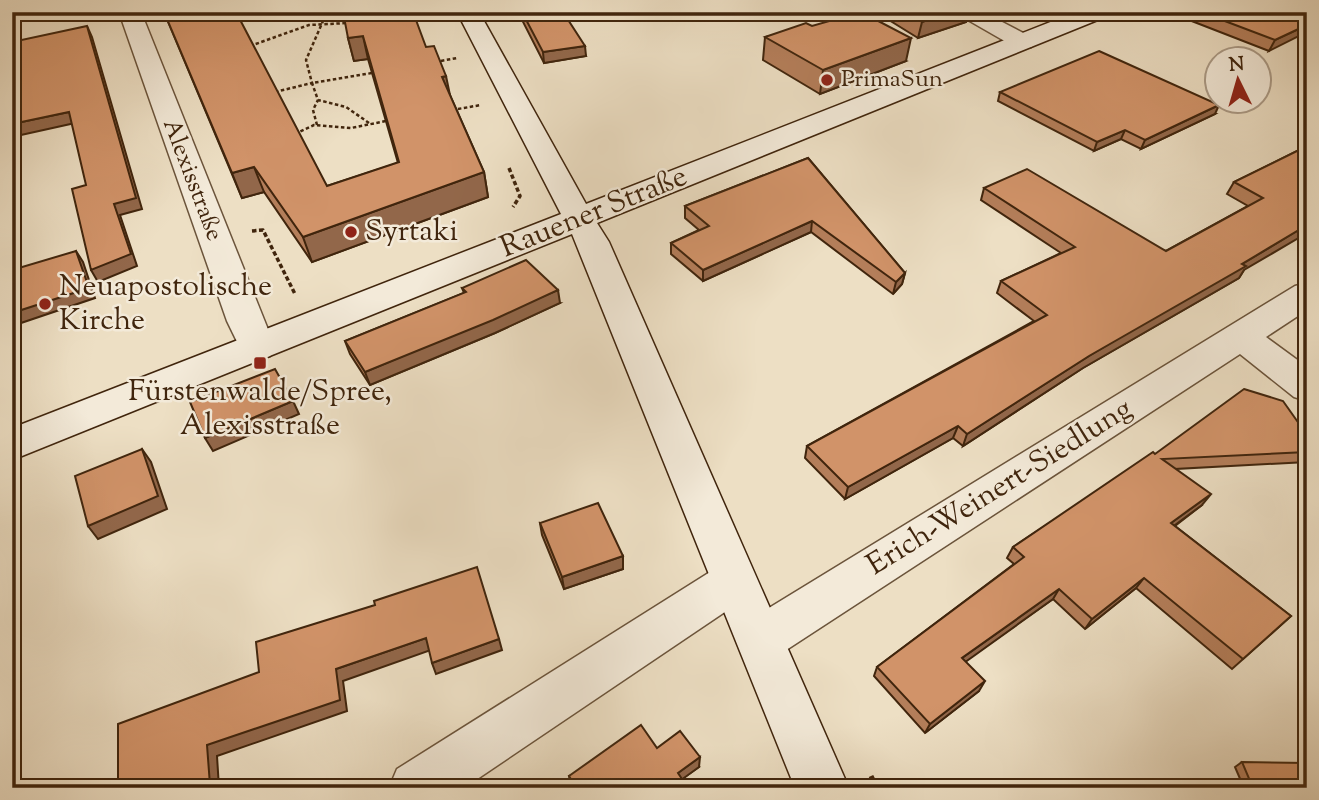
<svg xmlns="http://www.w3.org/2000/svg" width="1319" height="800" viewBox="0 0 1319 800" font-family="'Sorts Mill Goudy',serif">
  <style>
    .lines { fill: none; stroke-linecap: round; stroke-linejoin: round }
    .street-casing { stroke: #6b543b; stroke-width: 3 }
    .secondary-casing { stroke: #40250d; stroke-width: 3 }
    .path-far2 { stroke: #40250d; stroke-width: 2.5; stroke-dasharray: 3.5 2.5; stroke-linecap: butt }
    .path-far1 { stroke: #40250d; stroke-width: 3.5; stroke-dasharray: 4.5 2.5; stroke-linecap: butt }
    .path { stroke: #40250d; stroke-width: 5; stroke-dasharray: 7 4.5; stroke-linecap: butt }
    .street { fill: #f3ead9; fill-rule: evenodd }
    .secondary { fill: #f3ead9; fill-rule: evenodd }
    .wall { fill: #b47e5a; stroke: #40250d; stroke-width: 2 }
    .shaded-wall { fill: #92674a; stroke: #40250d; stroke-width: 2 }
    .building { fill: #d19369; stroke: #40250d; stroke-width: 2 }
    .poi-dot { fill: #8f2418; stroke: #f3ead9; stroke-width: 2.5 }
    .labels { text-anchor: middle; dominant-baseline: central; stroke-width: 5; stroke-linejoin: round; paint-order: stroke }
    .far-poi-label { font-size: 24px; fill: #40250d; stroke: #f3ead9; text-anchor: start }
    .far-street-label { font-size: 24px; fill: #40250d; stroke: #f3ead9 }
    .street-label { font-size: 30px; fill: #40250d; stroke: #f3ead9 }
    .poi-label { font-size: 30px; fill: #40250d; stroke: #f3ead9; text-anchor: start }
  </style>
  <rect width="100%" height="100%" fill="#eddfc4"/>
  <filter id="stains"><feTurbulence type="fractalNoise" baseFrequency=".00286" numOctaves="4"/><feColorMatrix values="0 0 0 0 .2 0 0 0 0 .09 0 0 0 0 .02 0 0 0 .5 -.17"/></filter>
  <radialGradient id="worn" r=".72"><stop offset=".6" stop-color="#630" stop-opacity="0"/><stop offset="1" stop-color="#630" stop-opacity=".3"/></radialGradient>
  <g class="lines">
    <g class="street-casing">
      <g id="street">
        <path d="M119,12H141L275,347L270,356L257,360L244,356L227,321Z"/>
        <path d="M954,12H983L1031,37L1035,42L1031,47H1015Z"/>
        <path d="M1307,283V310L1266,337L1307,367V401L1294,397L1240,354L777,656L760,662L743,656L736,640L743,624L1295,286Z"/>
        <path d="M734,561L750,567L757,581L750,595L464,788H389L397,769L718,567Z"/>
      </g>
    </g>
    <g class="secondary-casing">
      <path id="secondary" d="M457,12H479L586,204L1076,12H1108L1105,17L597,223L609,242L849,788H795L572,234L12,460V428L561,214Z"/>
    </g>
    <g class="path-far2">
      <path d="M412,19L438,16"/>
      <path d="M250,46L309,25L348,23"/>
      <path d="M435,62L457,58"/>
      <path d="M275,92L312,83L306,60L323,21L290,12"/>
      <path d="M452,110L481,105"/>
      <path d="M369,123L346,107L318,100L312,83L378,72"/>
      <path d="M317,125L313,110L318,100"/>
      <path d="M295,134L314,125L351,128L391,120"/>
    </g>
    <g class="path-far1">
      <path d="M509,168L520,196L513,207"/>
      <path d="M252,231L263,230L295,294"/>
    </g>
    <path class="path" d="M871,776L877,788"/>
    <use href="#street" class="street"/>
    <use href="#secondary" class="secondary"/>
  </g>
  <g class="wall">
    <path d="M164,12L327,186L398,163L368,59L354,61L348,38L426,47L449,93L484,172L488,197L312,262L264,192L242,198Z"/>
    <path d="M519,12H563L586,56L544,63L520,16Z"/>
    <path d="M876,12H969L966,22L918,38Z"/>
    <path d="M1171,12H1307L1269,51L1171,13Z"/>
    <path d="M812,26L906,61L820,94L763,60L765,37Z"/>
    <path d="M1000,92L1215,114L1141,149L1121,139L1094,151L998,101Z"/>
    <path d="M1303,148L1244,270L1239,278L1083,368L963,446L953,438L845,499L805,458L807,446L1034,321L997,293L1001,281L1061,253L981,200L984,188L1166,251L1248,206L1227,194L1234,182Z"/>
    <path d="M808,158L905,273L902,284L893,294L811,232L703,281L671,254V243L699,230L685,218V206Z"/>
    <path d="M462,288L560,303L495,333L370,385L350,354L345,341L464,293Z"/>
    <path d="M1307,435V462L1176,469L1202,505L1175,526L1291,616L1232,669L1136,588L1085,629L1053,599L965,661L979,691L925,733L874,676L877,667L1014,564L1007,558L1013,547L1155,454Z"/>
    <path d="M540,523L623,556V569L564,589L542,535Z"/>
    <path d="M657,748L699,767L682,779L688,788H572L571,786L569,776Z"/>
    <path d="M1242,762L1307,788H1244L1235,767Z"/>
  </g>
  <g class="shaded-wall">
    <path d="M951,12H969L966,22L918,38L922,22Z"/>
    <path d="M1307,25V32L1269,51L1275,40Z"/>
    <path d="M87,26L92,37L142,209L120,215L137,266L98,282L91,270Z"/>
    <path d="M363,36L368,59L354,61L348,38Z"/>
    <path d="M911,38L906,61L820,94L823,70Z"/>
    <path d="M585,46L586,56L544,63L543,52Z"/>
    <path d="M446,76L451,100L442,77Z"/>
    <path d="M1219,105L1215,114L1141,149L1145,140Z"/>
    <path d="M69,112L75,123L12,137V124Z"/>
    <path d="M1125,130L1121,139L1094,151L1097,142Z"/>
    <path d="M254,167L264,192L242,198L232,173Z"/>
    <path d="M484,172L488,197L312,262L303,237Z"/>
    <path d="M812,221L811,232L703,281V270Z"/>
    <path d="M1307,225V233L1244,270L1239,278L1083,368L963,446L967,434L1089,356Z"/>
    <path d="M76,251L83,262L95,298L12,326V313Z"/>
    <path d="M905,273L902,284L893,294L896,282Z"/>
    <path d="M558,290L560,303L495,333L370,385L365,372Z"/>
    <path d="M293,401L299,414L213,451L205,438Z"/>
    <path d="M958,426L953,438L845,499L848,487Z"/>
    <path d="M142,449L151,462L167,509L98,539L88,526Z"/>
    <path d="M1211,494L1202,505L1163,534L1171,523Z"/>
    <path d="M623,556V569L564,589L562,577Z"/>
    <path d="M1144,578L1136,588L1085,629L1092,619Z"/>
    <path d="M1059,589L1053,599L957,668L962,658Z"/>
    <path d="M426,638L431,650L343,681L347,711L217,756L219,788H202L207,745L336,669Z"/>
    <path d="M499,639L502,650L436,674L432,663Z"/>
    <path d="M985,681L979,691L925,733L930,724Z"/>
    <path d="M700,757L699,767L677,783L678,773Z"/>
  </g>
  <g class="building">
    <path d="M164,12H236L327,186L399,162L363,36L348,38L343,12H413L426,47L434,46L446,76L442,77L484,172L303,237L254,167L232,173Z"/>
    <path d="M522,12H563L585,46L543,52Z"/>
    <path d="M861,12L911,38L823,70L765,37L806,23L812,26Z"/>
    <path d="M906,12H951L922,22Z"/>
    <path d="M1201,12H1307V25L1275,40Z"/>
    <path d="M87,26L136,198L114,204L131,254L91,270L72,189L86,185L69,112L12,124V42Z"/>
    <path d="M1099,51L1219,105L1145,140L1125,130L1097,142L1000,92Z"/>
    <path d="M1303,148L1307,149V225L1242,264L1246,266L1089,356L967,434L958,426L848,487L807,446L1047,315L1001,281L1075,247L984,188L1027,169L1166,251L1263,198L1234,182Z"/>
    <path d="M808,158L905,273L896,282L812,221L703,270L671,243L709,226L685,206Z"/>
    <path d="M76,251L89,288L12,313V270Z"/>
    <path d="M526,260L558,290L493,320L365,372L345,341L466,292L462,288Z"/>
    <path d="M275,369L293,401L205,438L190,402Z"/>
    <path d="M1244,389L1283,401L1307,435V452L1162,459L1211,494L1171,523L1291,616L1243,659L1144,578L1092,619L1059,589L962,658L985,681L930,724L877,667L1024,557L1013,547L1153,452L1155,454Z"/>
    <path d="M142,449L158,496L88,526L75,476Z"/>
    <path d="M598,503L623,556L562,577L540,523Z"/>
    <path d="M477,567L499,639L432,663L426,638L336,669L340,700L207,745L210,785L202,788H118V724L259,672L256,642L375,605L374,601Z"/>
    <path d="M641,725L657,748L680,731L700,757L678,773L688,788H576L569,776Z"/>
    <path d="M1242,762L1307,763V788H1253Z"/>
  </g>
  <g class="poi-dot">
    <circle cx="827" cy="80" r="7"/>
    <circle cx="351" cy="232" r="7"/>
    <circle cx="45" cy="304" r="7"/>
    <rect x="253" y="356" width="14" height="14" rx="3.5"/>
  </g>
  <g class="labels">
    <g class="far-poi-label">
      <text x="841" y="80">PrimaSun</text>
    </g>
    <g class="far-street-label">
      <text transform="translate(192 180) rotate(69)">Alexisstraße</text>
    </g>
    <g class="street-label">
      <text transform="translate(594 213) rotate(-22)">Rauener Straße</text>
      <text transform="translate(1000 488) rotate(-32)">Erich-Weinert-Siedlung</text>
    </g>
    <g class="poi-label">
      <text x="365" y="232">Syrtaki</text>
      <text x="59" y="287">Neuapostolische<tspan x="59" dy="34">Kirche</tspan></text>
      <text x="260" y="392" text-anchor="middle">Fürstenwalde/Spree,<tspan x="260" dy="34">Alexisstraße</tspan></text>
    </g>
  </g>
  <rect width="1319" height="800" fill="none" stroke="#eddfc4" stroke-width="42"/>
  <rect x="14" y="14" width="1291" height="772" fill="none" stroke="#40250d" stroke-width="3.5"/>
  <rect x="21" y="21" width="1277" height="758" fill="none" stroke="#40250d" stroke-width="2"/>
  <g transform="translate(1238 80) rotate(355)"><circle r="33" fill="#f3ead9" stroke="#ab9b87" stroke-width="2"/>
  <path d="M0-5L12 26L0 18L-12 26Z" fill="#8f2418"/>
  <text y="-10" font-size="19" font-weight="bold" text-anchor="middle" fill="#40250d">N</text>
  </g>
  <rect width="100%" height="100%" filter="url(#stains)"/>
  <rect width="100%" height="100%" fill="url(#worn)"/>
</svg>
